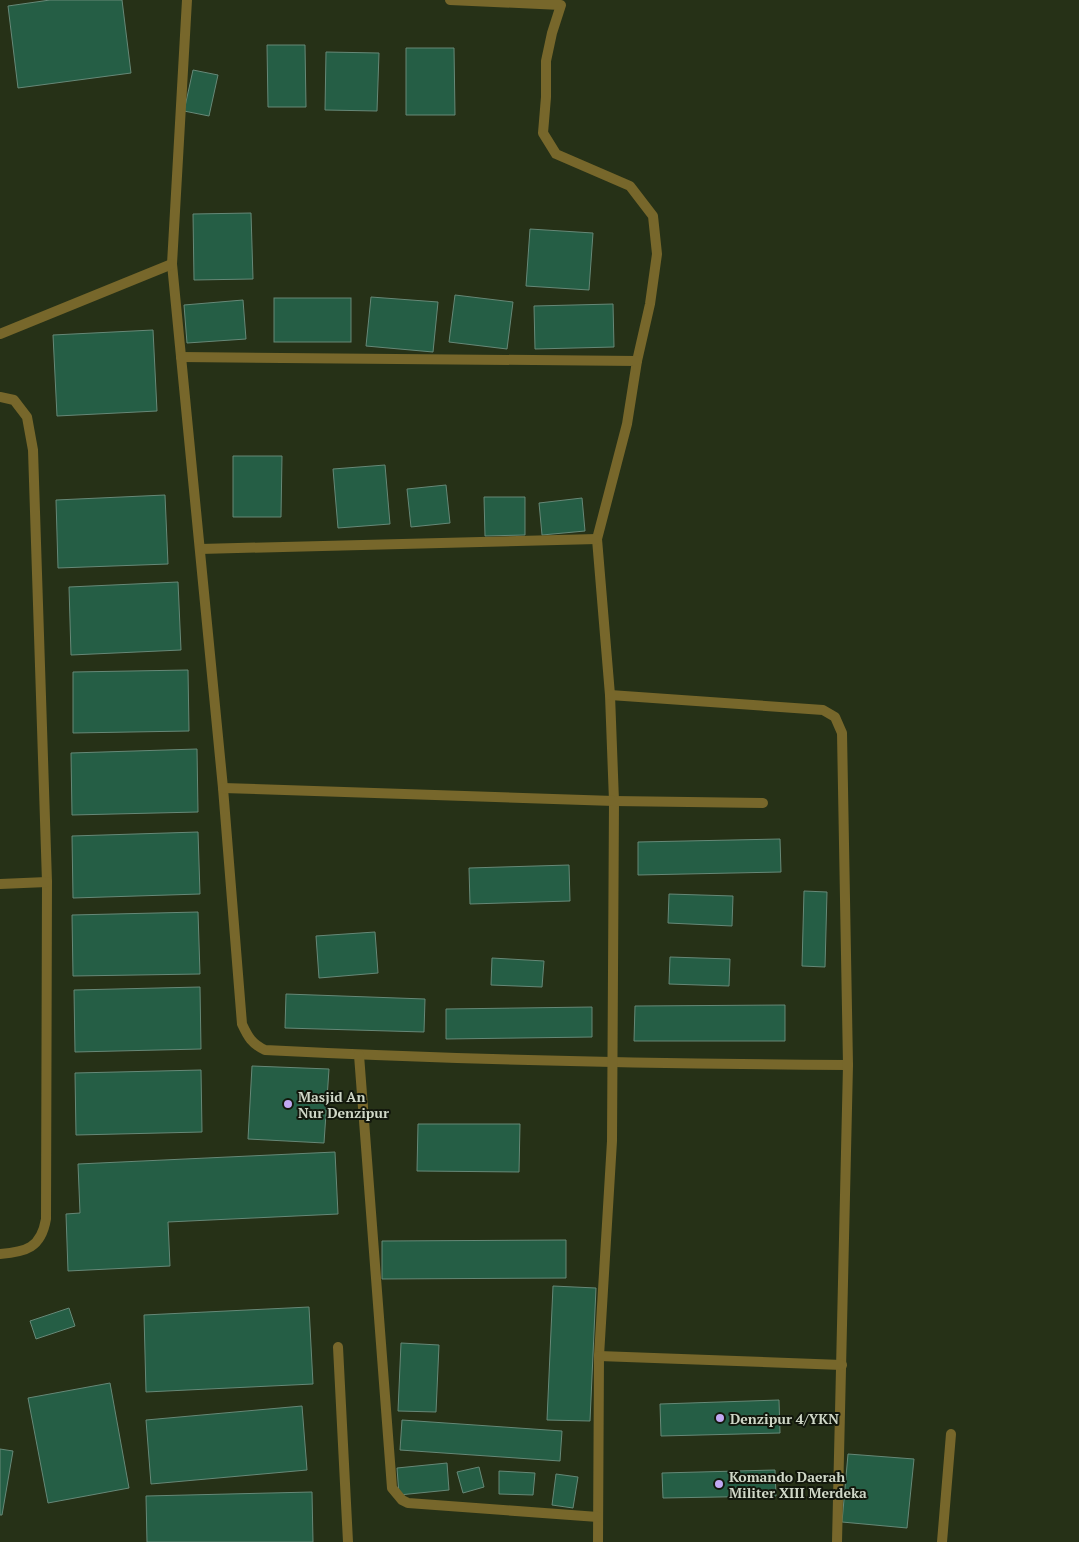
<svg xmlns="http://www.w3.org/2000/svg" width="1079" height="1542" viewBox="0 0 1079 1542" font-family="'PT Serif',serif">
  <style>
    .building { fill: #255e45; stroke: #687 }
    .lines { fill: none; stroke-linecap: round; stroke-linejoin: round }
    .lane { stroke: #77672b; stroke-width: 10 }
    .street { stroke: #77672b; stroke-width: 10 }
    .poi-dot { fill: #c1a8f3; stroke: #12170c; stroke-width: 2 }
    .labels { text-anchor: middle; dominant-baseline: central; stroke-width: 4; stroke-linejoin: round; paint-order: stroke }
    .poi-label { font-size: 14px; font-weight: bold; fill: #cfd7c7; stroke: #12170c; text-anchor: start }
  </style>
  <rect width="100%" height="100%" fill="#263117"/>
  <g class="building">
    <path d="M50,0H122L131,73L18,88L8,6Z"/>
    <path d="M267,45H305L306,107H268Z"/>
    <path d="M406,48H454L455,115H406Z"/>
    <path d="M326,52L379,53L377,111L325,110Z"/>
    <path d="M193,70L218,75L209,116L184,111Z"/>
    <path d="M251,213L253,279L194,280L193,214Z"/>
    <path d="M530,229L593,233L589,290L526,286Z"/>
    <path d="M455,295L513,302L507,349L449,342Z"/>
    <path d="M371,297L438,302L433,352L366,346Z"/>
    <rect x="274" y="298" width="77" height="44"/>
    <path d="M243,300L246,339L187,343L184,305Z"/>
    <path d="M613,304L614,347L535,349L534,306Z"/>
    <path d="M153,330L157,411L57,416L53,335Z"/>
    <path d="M233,456H282L281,517H233Z"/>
    <path d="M385,465L390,524L338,528L333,469Z"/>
    <path d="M446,485L450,523L411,527L407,489Z"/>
    <path d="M165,495L168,564L58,568L56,500Z"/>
    <path d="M484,497H525V535L485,536Z"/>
    <path d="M582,498L585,531L542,535L539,503Z"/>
    <path d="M178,582L181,650L71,655L69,587Z"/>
    <path d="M188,670L189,731L73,733V672Z"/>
    <path d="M197,749L198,812L72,815L71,753Z"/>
    <path d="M198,832L200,894L73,898L72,836Z"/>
    <path d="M780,839L781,872L638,875V842Z"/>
    <path d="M569,865L570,901L470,904L469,868Z"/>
    <path d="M804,891L827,892L825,967L802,966Z"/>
    <path d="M669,894L733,896L732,926L668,923Z"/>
    <path d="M198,912L200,974L73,976L72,915Z"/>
    <path d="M375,932L378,973L319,978L316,936Z"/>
    <path d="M670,957L730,959L729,986L669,984Z"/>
    <path d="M492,958L544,961L542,987L491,985Z"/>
    <path d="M200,987L201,1049L75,1052L74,990Z"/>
    <path d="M286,994L425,999L424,1032L285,1028Z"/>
    <path d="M785,1005V1041H634L635,1006Z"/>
    <path d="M592,1007V1037L446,1039V1009Z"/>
    <path d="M252,1066L329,1069L324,1143L248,1139Z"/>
    <path d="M201,1070L202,1132L76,1135L75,1073Z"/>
    <path d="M418,1124H520L519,1172L417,1171Z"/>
    <path d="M335,1152L338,1214L168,1222L170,1266L68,1271L66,1214L80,1213L78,1164Z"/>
    <path d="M566,1240V1278L382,1279V1241Z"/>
    <path d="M553,1286L596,1288L590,1421L547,1420Z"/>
    <path d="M309,1307L313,1384L146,1392L144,1315Z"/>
    <path d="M69,1308L75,1326L36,1339L30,1321Z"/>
    <path d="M401,1343L439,1345L436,1412L398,1411Z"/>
    <path d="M110,1383L129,1488L48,1503L28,1398Z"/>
    <path d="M779,1400L780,1433L661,1436L660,1404Z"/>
    <path d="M302,1406L307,1470L151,1484L146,1420Z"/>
    <path d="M402,1420L562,1431L560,1461L400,1450Z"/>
    <path d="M0,1449L13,1451L2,1515H0Z"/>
    <path d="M848,1454L914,1459L907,1528L842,1522Z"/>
    <path d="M447,1463L449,1490L399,1495L397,1468Z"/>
    <path d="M479,1467L484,1487L463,1493L457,1472Z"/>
    <path d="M775,1470L776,1496L663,1498L662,1473Z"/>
    <path d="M499,1471L535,1473L533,1495L499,1494Z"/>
    <path d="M556,1474L578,1477L573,1508L552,1505Z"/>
    <path d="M312,1492L313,1542H147L146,1496Z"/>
  </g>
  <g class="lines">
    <g class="lane">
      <path d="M187,0L172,264L223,788L242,1024C248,1037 252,1044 265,1050C460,1060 654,1064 848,1065"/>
      <path d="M450,0L561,5L552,33L546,61V97L543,133L556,154L630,186L653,216L657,254L650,304L637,361"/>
      <path d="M0,334L172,264"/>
      <path d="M181,357L637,361L627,424L597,539L610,695L614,801L612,1141L599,1356L598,1542"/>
      <path d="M0,397L14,400L27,417L33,450L47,882L46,1219C41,1248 26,1252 0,1254"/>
      <path d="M200,549L597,539"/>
      <path d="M610,695L823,710L835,717L842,733L848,1065L837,1542"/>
      <path d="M223,788L614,801L763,803"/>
      <path d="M0,884L47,882"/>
      <path d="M359,1055L392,1488L402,1500L408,1503L598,1517"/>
      <path d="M599,1356L842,1365"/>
      <path d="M942,1542L951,1434"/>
    </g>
    <path class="street" d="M338,1347L348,1542"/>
  </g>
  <g class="poi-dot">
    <circle cx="288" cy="1104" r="5"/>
    <circle cx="720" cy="1418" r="5"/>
    <circle cx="719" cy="1484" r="5"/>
  </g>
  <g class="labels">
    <g class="poi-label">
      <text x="298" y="1096">Masjid An<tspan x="298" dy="16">Nur Denzipur</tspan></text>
      <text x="730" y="1418">Denzipur 4/YKN</text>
      <text x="729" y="1476">Komando Daerah<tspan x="729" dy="16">Militer XIII Merdeka</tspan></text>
    </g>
  </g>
</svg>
